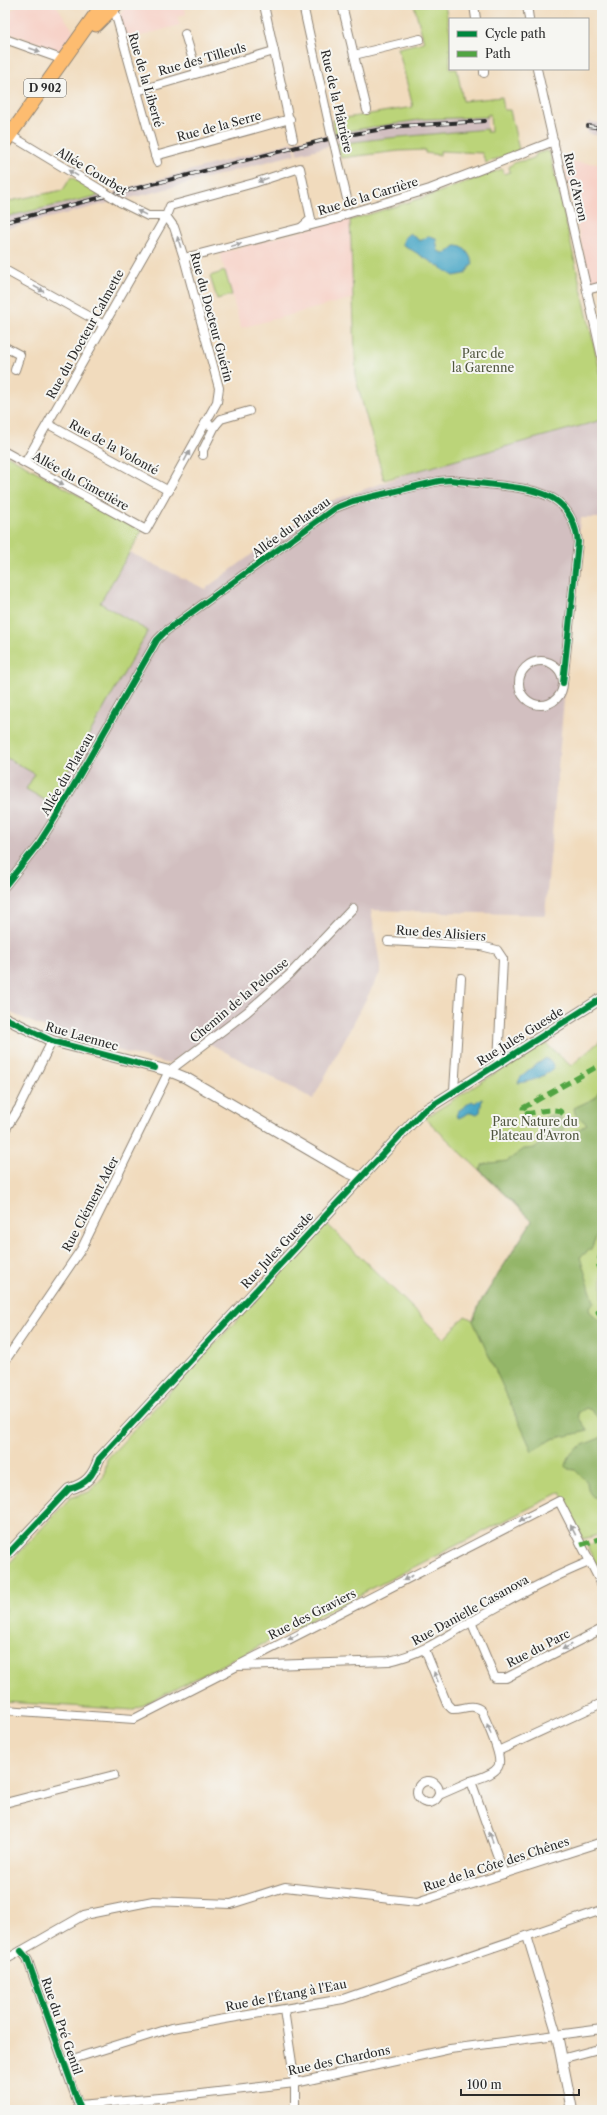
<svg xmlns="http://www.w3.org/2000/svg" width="607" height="2115" viewBox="0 0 607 2115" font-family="'Libre Caslon Text',serif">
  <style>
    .built { fill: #f7d1c7 }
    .industrial { fill: #d2bfc0 }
    .green { fill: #bbd479; stroke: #738052 }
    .forest { fill: #94b669; stroke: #60704a }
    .water { fill: #47a6c6; stroke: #396878 }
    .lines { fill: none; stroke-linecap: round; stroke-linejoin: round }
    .minor-casing { stroke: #8e8374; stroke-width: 10 }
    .tertiary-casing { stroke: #8e8374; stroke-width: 12 }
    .primary-casing { stroke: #8e8374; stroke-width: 15 }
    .minor { stroke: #fff; stroke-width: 8 }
    .tertiary { stroke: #fff; stroke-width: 10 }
    .primary { stroke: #fdbc70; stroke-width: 13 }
    .rail-casing { stroke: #2b2b2b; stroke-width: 4 }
    .rail { stroke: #f6f6f2; stroke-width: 2.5; stroke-dasharray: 8; stroke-linecap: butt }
    .minor-bridge-casing { stroke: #8e8374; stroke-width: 10; stroke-linecap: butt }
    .minor-bridge { stroke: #fff; stroke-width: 8 }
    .quiet { stroke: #51a443; stroke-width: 5; stroke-dasharray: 10 5; stroke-linecap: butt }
    .cycleway-casing { stroke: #f6f6f2; stroke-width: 8 }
    .cycleway { stroke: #00873e; stroke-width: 6 }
    .oneway { fill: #a0a0a0 }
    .labels { text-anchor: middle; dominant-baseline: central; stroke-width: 4; stroke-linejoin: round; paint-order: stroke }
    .shield { fill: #f6f6f2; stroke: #686867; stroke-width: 1 }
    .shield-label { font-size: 11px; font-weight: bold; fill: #2b2b2b }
    .street-label { font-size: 12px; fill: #2b2b2b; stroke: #f6f6f2 }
    .park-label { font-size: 12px; fill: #4f553e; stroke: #f6f6f2 }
  </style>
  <rect width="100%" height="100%" fill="#f6f6f2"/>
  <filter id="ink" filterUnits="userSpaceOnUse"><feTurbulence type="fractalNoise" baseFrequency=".025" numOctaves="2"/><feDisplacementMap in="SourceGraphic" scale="8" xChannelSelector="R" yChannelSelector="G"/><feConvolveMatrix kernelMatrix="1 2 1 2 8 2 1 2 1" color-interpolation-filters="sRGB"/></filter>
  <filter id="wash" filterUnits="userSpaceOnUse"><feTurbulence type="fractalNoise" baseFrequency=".012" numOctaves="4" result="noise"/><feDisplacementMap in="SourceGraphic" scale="16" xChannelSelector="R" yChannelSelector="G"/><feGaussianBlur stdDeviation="0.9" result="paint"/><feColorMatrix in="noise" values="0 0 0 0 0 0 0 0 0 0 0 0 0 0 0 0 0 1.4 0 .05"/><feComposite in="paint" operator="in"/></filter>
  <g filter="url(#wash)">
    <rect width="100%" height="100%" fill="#f1dbbd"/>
    <g class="built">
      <path d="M20,5H56L74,32L61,49L57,50L5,31V14Z"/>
      <path d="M127,5H184L186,14L177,17L180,25L126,40L119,16Z"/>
      <path d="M574,162L602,164V280L595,281L589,278L563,164Z"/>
      <path d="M350,218L353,298L241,328L220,253Z"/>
    </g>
    <g class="industrial">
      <path d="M472,117H487V129L378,139L337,144L335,133L425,119Z"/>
      <path d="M588,122L602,123V137L587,133Z"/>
      <path d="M328,135L330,146L298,154L295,141Z"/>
      <path d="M293,142L296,154L144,195L125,199L113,192Z"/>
      <path d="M101,195L112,202L5,229V217Z"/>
      <path d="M602,420V518H580L545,915L371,910L381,971L313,1099L203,1040L169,1064L64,1036L11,1013L5,1006V757L35,774L20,744L129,552L205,589L319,505L420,470Z"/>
    </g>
    <g class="green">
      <path d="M414,5H445L450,32V69H457L463,101L502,97L504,110H510L519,150L486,163L482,153L440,151V155L425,153V150L399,151L341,158L337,144L378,139L487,129V132H491L490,114L487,115V117L425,119L335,133L333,120L413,107L398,48L424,42Z"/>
      <path d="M546,151L550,153L602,380V420L384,480L356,380L350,218L351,220L431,195L502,169L504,174L510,172L509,167C517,158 526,163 535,157L536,154Z"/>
      <path d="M71,177L101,195L5,217V202L63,190Z"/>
      <path d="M225,271L232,295L217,299L210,276Z"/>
      <path d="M5,454L142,531L100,603L148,631L50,803L26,789L35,774L5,757Z"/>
      <path d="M602,1039V1534L583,1539L561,1492L134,1710L5,1702V1568L70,1498L89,1492L104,1476L107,1459L327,1224L444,1339L465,1316L473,1320L480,1303L532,1221L425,1118L544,1042L571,1066Z"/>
      <path d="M602,1540V1576L587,1546Z"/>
    </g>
    <g class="forest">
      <path d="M602,1085V1223L591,1249L580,1257L594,1302L589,1308L590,1312L602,1322V1422L591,1410L586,1408L578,1413L579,1418L588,1431L552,1439L532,1451L473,1321L480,1303L532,1221L480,1170L483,1164L507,1161L524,1149L536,1148L544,1139L540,1130L544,1118L551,1115L561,1117L564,1129L559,1137L563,1139L587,1124L575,1114L574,1108L595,1098Z"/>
      <path d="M602,1437V1501C591,1497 588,1494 587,1482L575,1470L568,1469L566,1466C570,1446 585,1445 602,1437Z"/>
    </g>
    <g class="water">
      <path d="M410,233L420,241L429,236L436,238L438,251L443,253L448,252L455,246C465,245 469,254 473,263L465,274L454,276L402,244L405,237Z"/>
      <path d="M546,1058L552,1063L554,1068C542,1078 533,1081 518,1083C521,1072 536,1066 546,1058Z"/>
      <path d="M480,1099H482L480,1112L477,1114L471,1112L459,1118L456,1116L458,1111L472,1101L475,1103Z"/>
    </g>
  </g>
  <g filter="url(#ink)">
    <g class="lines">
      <g class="minor-casing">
        <g id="minor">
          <path d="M113,5L157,162"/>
          <path d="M264,5L293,139"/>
          <path d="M303,5L331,133"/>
          <path d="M342,5L367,110"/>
          <path d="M474,5L476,19"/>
          <path d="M527,5L529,19"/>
          <path d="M185,34L197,73"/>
          <path d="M5,39L64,60"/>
          <path d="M354,55L420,39"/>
          <path d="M484,69V73"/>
          <path d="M537,69L602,357"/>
          <path d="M137,91L274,51"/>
          <path d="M10,135L106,193"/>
          <path d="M335,147L348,203"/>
          <path d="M155,156L290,119"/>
          <path d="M120,202L148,216H166"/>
          <path d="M184,258L339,218L343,215L430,189L554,141"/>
          <path d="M5,270L104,325"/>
          <path d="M587,290L602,286"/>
          <path d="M5,347L20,355L15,370"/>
          <path d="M48,424L169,491"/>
          <path d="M205,424L215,426L221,419L249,411"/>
          <path d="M5,452L146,530L217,402L219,388L184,258L174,227L166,216"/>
          <path d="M203,455V450L215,426"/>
          <path d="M25,463L166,216L170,206L254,183L300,168L311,219L301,228"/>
          <circle cx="541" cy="683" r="22"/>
          <path d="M5,886L39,843L55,818L157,640L166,631L335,508L353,501L439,481L450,480C468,482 487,484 505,486C544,491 572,497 578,542L563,683"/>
          <path d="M388,941L481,946L497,950L503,959L498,1063"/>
          <path d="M454,1091L461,978"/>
          <path d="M5,1130L20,1106L52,1041"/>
          <path d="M5,1361L82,1248L169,1071L247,1012L289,975L353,908"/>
          <path d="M471,1621L495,1678H506L602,1629"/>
          <path d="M425,1650L447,1704L452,1709C464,1710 471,1702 482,1711C486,1722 504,1757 498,1767C493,1775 479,1778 471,1781L504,1874"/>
          <path d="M238,1666L389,1661C422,1654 443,1638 471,1622C509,1600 549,1578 589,1562"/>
          <path d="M5,1710L134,1719L559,1501L602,1585"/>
          <path d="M498,1751L602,1703"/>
          <circle cx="428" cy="1792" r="11"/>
          <path d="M439,1795L471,1781"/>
          <path d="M5,1803L114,1775"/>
          <path d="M527,1936L557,2035"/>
          <path d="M21,1951L27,1958L80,2109"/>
          <path d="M5,1960L84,1915L153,1901L231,1904L285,1887L417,1902L602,1842"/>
          <path d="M284,2010L295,2083V2110"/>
          <path d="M561,2059L602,2048"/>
          <path d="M63,2062L172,2028L343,1999L602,1910"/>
          <path d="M79,2105L183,2096L295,2083L450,2049L602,2029"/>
        </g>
      </g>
      <g class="tertiary-casing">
        <g id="tertiary">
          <path d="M5,1018L52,1041L169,1071L186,1078L347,1172L360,1177"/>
          <path d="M5,1557L69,1489C87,1484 93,1476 99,1459L422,1112L602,998"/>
          <path d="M557,2035L572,2110"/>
        </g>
      </g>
      <g class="primary-casing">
        <g id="primary">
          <path d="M96,25L116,5"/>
          <path d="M5,142L102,5"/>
        </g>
      </g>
      <use href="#minor" class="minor"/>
      <use href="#tertiary" class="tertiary"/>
      <use href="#primary" class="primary"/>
      <g class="rail-casing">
        <g id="rail">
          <path d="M588,126L602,128"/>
          <path d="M5,222L336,137L401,126L485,121"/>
        </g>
      </g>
      <use href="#rail" class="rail"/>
      <g class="minor-bridge-casing">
        <g id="minor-bridge">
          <path d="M331,133L335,147"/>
          <path d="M106,193L120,202"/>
        </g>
      </g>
      <use href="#minor-bridge" class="minor-bridge"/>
      <g class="quiet">
        <path d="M563,1114L560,1111C545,1107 533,1115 523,1113V1108L602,1064"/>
        <path d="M602,1250L598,1264L602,1272"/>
        <path d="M602,1284L600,1288L602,1300"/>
        <path d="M602,1308L598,1312L602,1317"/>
        <path d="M581,1545L602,1538"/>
      </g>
      <g class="cycleway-casing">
        <g id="cycleway">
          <path d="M5,886L39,843L55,818L157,640L166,631L335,508L353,501L439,481L450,480C468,482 487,484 505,486C544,491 572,497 578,542L563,683"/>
          <path d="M5,1018L52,1041L155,1068"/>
          <path d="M5,1557L69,1489C87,1484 93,1476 99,1459L422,1112L602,998"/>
          <path d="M21,1951L27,1958L81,2110"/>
        </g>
      </g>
      <use href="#cycleway" class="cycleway"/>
    </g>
    <defs><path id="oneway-solid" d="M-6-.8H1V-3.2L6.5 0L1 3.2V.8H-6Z"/></defs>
    <g class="oneway">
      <use href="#oneway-solid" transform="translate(35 50) rotate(19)"/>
      <use href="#oneway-solid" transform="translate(73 173) rotate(-149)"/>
      <use href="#oneway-solid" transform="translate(263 180) rotate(158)"/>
      <use href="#oneway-solid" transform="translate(142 213) rotate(-154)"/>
      <use href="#oneway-solid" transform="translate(179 242) rotate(-107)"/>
      <use href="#oneway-solid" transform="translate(236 245) rotate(-15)"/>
      <use href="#oneway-solid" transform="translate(39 289) rotate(29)"/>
      <use href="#oneway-solid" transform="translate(187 456) rotate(-62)"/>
      <use href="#oneway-solid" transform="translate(59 482) rotate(29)"/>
      <use href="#oneway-solid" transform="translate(524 1519) rotate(153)"/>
      <use href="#oneway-solid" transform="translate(573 1530) rotate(-117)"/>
      <use href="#oneway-solid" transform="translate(408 1578) rotate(153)"/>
      <use href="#oneway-solid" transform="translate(293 1637) rotate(153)"/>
      <use href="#oneway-solid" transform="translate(567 1647) rotate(153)"/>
      <use href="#oneway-solid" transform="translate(436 1677) rotate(-112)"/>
      <use href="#oneway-solid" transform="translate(489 1729) rotate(-111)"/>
      <use href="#oneway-solid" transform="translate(491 1837) rotate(-110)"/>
    </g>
  </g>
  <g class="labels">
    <rect class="shield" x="24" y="79" width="42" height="18" rx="3"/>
    <g class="shield-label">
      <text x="45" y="88">D 902</text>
    </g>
    <g class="street-label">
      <text transform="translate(202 59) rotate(-16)">Rue des Tilleuls</text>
      <text transform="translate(146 80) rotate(74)">Rue de la Liberté</text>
      <text transform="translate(337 101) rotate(77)">Rue de la Plâtrière</text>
      <text transform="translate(219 126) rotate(-15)">Rue de la Serre</text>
      <text transform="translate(92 171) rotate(31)">Allée Courbet</text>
      <text transform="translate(576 187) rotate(77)">Rue d'Avron</text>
      <text transform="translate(368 196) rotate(-17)">Rue de la Carrière</text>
      <text transform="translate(212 317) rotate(75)">Rue du Docteur Guérin</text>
      <text transform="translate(85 334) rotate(-61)">Rue du Docteur Calmette</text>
      <text transform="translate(114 447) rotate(29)">Rue de la Volonté</text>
      <text transform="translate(81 481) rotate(29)">Allée du Cimetière</text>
      <text transform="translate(291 527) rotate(-36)">Allée du Plateau</text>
      <text transform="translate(67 774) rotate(-60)">Allée du Plateau</text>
      <text transform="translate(441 933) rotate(4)">Rue des Alisiers</text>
      <text transform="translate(239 1000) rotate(-40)">Chemin de la Pelouse</text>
      <text transform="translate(82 1036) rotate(16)">Rue Laennec</text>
      <text transform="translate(520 1036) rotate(-32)">Rue Jules Guesde</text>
      <text transform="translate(90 1204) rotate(-62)">Rue Clément Ader</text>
      <text transform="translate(277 1250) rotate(-47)">Rue Jules Guesde</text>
      <text transform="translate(470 1610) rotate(-29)">Rue Danielle Casanova</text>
      <text transform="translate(312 1614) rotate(-27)">Rue des Graviers</text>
      <text transform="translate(538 1648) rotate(-27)">Rue du Parc</text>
      <text transform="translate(496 1864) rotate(-18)">Rue de la Côte des Chênes</text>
      <text transform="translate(286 1995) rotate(-11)">Rue de l'Étang à l'Eau</text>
      <text transform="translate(62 2026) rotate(71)">Rue du Pré Gentil</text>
      <text transform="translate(339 2060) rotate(-12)">Rue des Chardons</text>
    </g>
    <g class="park-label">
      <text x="483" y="353">Parc de<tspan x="483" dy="14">la Garenne</tspan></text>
      <text x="535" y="1121">Parc Nature du<tspan x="535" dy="14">Plateau d'Avron</tspan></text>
    </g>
  </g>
  <rect width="607" height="2115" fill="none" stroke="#f6f6f2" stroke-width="20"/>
  <rect x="449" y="18" width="140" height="52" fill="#f6f6f2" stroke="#a5a5a2"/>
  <rect x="457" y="31" width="20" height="6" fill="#00873e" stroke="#a5a5a2"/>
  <text x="485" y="38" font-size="12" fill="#2b2b2b">Cycle path</text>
  <rect x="457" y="51" width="20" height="6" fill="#51a443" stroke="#a5a5a2"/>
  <text x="485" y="58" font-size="12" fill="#2b2b2b">Path</text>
  <path d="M461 2089v6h118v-6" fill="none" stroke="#2b2b2b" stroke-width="2"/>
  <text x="467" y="2089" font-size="12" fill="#2b2b2b" stroke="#f6f6f2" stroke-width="3" paint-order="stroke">100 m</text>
</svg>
